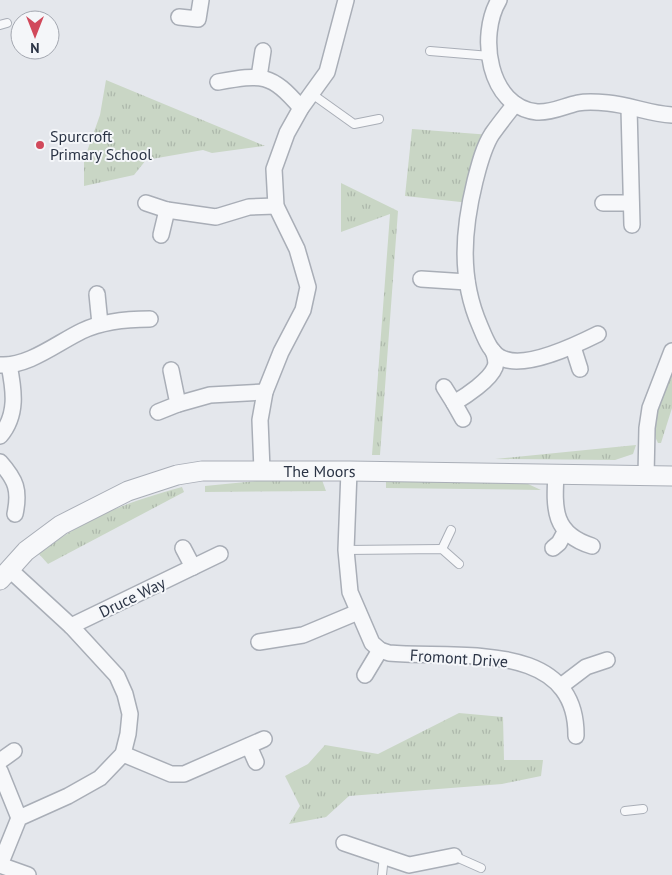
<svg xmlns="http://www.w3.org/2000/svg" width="672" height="875" viewBox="0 0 672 875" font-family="'PT Sans',sans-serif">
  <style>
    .grass { fill: url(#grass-tufts) }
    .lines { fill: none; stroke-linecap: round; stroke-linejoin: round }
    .service-casing { stroke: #a9aeb7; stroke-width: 10 }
    .minor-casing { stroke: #a9aeb7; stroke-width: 18 }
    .tertiary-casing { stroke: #a9aeb7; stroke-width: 21 }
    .service { stroke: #f7f8fa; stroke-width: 8 }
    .minor { stroke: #f7f8fa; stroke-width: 15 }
    .tertiary { stroke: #f7f8fa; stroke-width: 19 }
    .poi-dot { fill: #d1495b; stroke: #f4f6f9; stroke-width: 2 }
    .labels { text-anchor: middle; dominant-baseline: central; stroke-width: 4; stroke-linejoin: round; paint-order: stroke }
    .poi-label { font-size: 16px; fill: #2b3445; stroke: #f4f6f9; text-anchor: start }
    .street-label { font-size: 16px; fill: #2b3445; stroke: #f4f6f9 }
  </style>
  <defs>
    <pattern id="grass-tufts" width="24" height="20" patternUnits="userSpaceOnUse" patternTransform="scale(1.25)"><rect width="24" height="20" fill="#c9d6c5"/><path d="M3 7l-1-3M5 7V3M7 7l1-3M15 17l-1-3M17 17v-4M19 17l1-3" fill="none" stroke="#adb8ab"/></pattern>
  </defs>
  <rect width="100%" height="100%" fill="#e4e7ec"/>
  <g class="grass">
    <path d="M106,80L265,146H264L212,153L203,150L146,160L134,175L84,186V160L100,115Z"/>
    <path d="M412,129L491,135L470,203L405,196Z"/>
    <path d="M341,183L398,211L380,455H372L390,214L341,232Z"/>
    <path d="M672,370V408L661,443H658C646,421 664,390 672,370Z"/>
    <path d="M636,445L633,454L615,460L495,459Z"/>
    <path d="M266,480H322L326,491L205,492V486Z"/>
    <path d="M386,481L528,484L541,490L386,488Z"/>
    <path d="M182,487L184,492L48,564L39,554C84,518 127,502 182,487Z"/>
    <path d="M459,713L503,717L504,760H543L541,776L502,784L349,796L326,817L289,824L300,806L285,776L308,764L325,745L378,754Z"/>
  </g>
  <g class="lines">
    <g class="service-casing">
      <g id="service">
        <path d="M0,25L7,23"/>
        <path d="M430,51L490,56"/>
        <path d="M312,94L354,124L379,119"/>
        <path d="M442,549L451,530"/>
        <path d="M346,550L442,549L459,564"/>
        <path d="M625,811L643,809"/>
        <path d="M454,856L481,868"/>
        <path d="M382,875L384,856"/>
      </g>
    </g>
    <g class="minor-casing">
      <g id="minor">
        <path d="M499,0C478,35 488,107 537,112C552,113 564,106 578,103C587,101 599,102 608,103C630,105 650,114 672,115"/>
        <path d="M179,17L198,19L201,0"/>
        <path d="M259,77L263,51"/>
        <path d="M218,82C262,74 271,73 301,108"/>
        <path d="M515,104C507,114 499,124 492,134C483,148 479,166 475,181C463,230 459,278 480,326C485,338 491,355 504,359C528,368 576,345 598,334"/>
        <path d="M629,108L632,225"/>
        <path d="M146,203L167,210L216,217L249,207L276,206"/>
        <path d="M603,203H631"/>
        <path d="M161,235L167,210"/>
        <path d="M421,279L467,282"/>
        <path d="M97,294L100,324"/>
        <path d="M573,347L580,369"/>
        <path d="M0,365C28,367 57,343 82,331C103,321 126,319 150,319"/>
        <path d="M444,387L454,403C466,396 490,380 495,367C497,362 495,356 493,351"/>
        <path d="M454,403L463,419"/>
        <path d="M178,404L210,395L265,392"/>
        <path d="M158,412L178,404L171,370"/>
        <path d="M0,436C18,415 14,390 9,365"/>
        <path d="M0,462C16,480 20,490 15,514"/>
        <path d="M262,470L260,420L265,392L281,352L303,310L308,287L297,249L276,206L274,169L287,133L301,108L327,72L346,0"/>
        <path d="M349,471L346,550L350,592L372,643L380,650L389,653C455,659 577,638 576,736"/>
        <path d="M556,474C554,509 553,534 592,546"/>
        <path d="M646,476L647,428L650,408L672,351"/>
        <path d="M183,548L193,567"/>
        <path d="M553,548L559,543L565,532"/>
        <path d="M71,626L220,554"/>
        <path d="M259,642L303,635L358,612"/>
        <path d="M365,675L380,650"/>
        <path d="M561,686L586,667L607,660"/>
        <path d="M249,746L256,762"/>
        <path d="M123,754L171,774H184L264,739"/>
        <path d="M0,761L14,751"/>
        <path d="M0,771L19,818"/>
        <path d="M344,843L409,865L454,856"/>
        <path d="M0,865L19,818L68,796L100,778L123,754L128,734L130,714L125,694L117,676L71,626L9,569"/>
        <path d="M0,865L28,875"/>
      </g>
    </g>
    <g class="tertiary-casing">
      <g id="tertiary">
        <path id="s1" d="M0,580L26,551L61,525L128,491L177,475L202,471H349L672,476"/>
      </g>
    </g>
    <use href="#service" class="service"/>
    <use href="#minor" class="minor"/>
    <use href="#tertiary" class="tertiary"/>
  </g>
  <circle class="poi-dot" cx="40" cy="145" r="5"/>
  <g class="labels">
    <g class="poi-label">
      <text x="50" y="136">Spurcroft<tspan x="50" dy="18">Primary School</tspan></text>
    </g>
    <g class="street-label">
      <text stroke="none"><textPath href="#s1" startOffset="352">The Moors</textPath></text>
      <text transform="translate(132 597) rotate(-26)">Druce Way</text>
      <text transform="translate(459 658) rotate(4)">Fromont Drive</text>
    </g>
  </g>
  <g transform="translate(35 35) rotate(180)"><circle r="24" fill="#f4f6f9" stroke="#a4a8b1"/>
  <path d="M0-4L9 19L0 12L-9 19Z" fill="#d1495b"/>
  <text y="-8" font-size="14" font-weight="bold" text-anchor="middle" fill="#2b3445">N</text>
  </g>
</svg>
